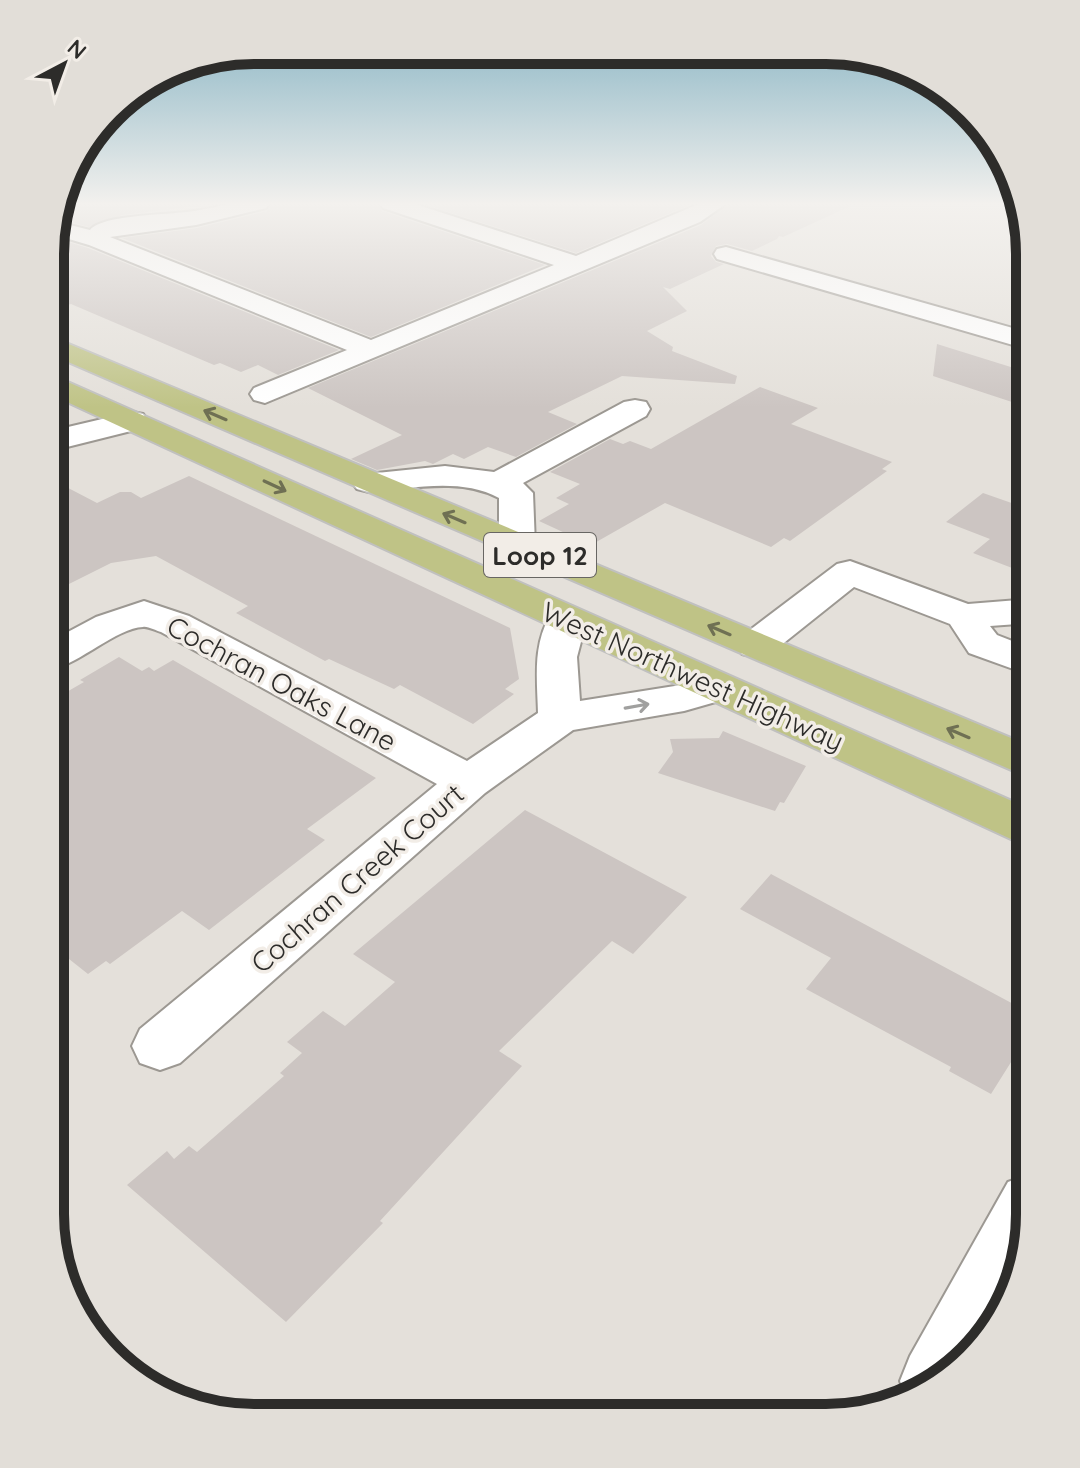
<svg xmlns="http://www.w3.org/2000/svg" width="1080" height="1468" viewBox="0 0 1080 1468" font-family="Quicksand,sans-serif">
  <style>
    .building { fill: #ccc5c2 }
    .lines { fill: none; stroke-linecap: round; stroke-linejoin: round }
    .minor-casing { stroke: #9c9892; stroke-width: 4 }
    .major-casing { stroke: #c0c0bf; stroke-width: 4 }
    .minor { fill: #fff; fill-rule: evenodd }
    .major { fill: #bfc386; fill-rule: evenodd }
    .oneway { stroke: #6f7053 }
    .oneway2 { stroke: #a0a09f }
    .labels { text-anchor: middle; dominant-baseline: central; stroke-width: 7; stroke-linejoin: round; paint-order: stroke }
    .shield { fill: #f2ede7; stroke: #686663; stroke-width: 2 }
    .shield-label { font-size: 26px; font-weight: bold; fill: #2d2c2a }
    .street-label { font-size: 28px; fill: #2d2c2a; stroke: #f2ede7 }
    .rim { fill: none; stroke: #2d2c2a; stroke-width: 10 }
  </style>
  <rect width="100%" height="100%" fill="#e4e0da"/>
  <g class="building">
    <path d="M60,203H221L122,215L89,227L55,218Z"/>
    <path d="M272,203H377L382,211L545,265L371,337L122,238L197,228L267,211Z"/>
    <path d="M420,203H694L576,253Z"/>
    <path d="M730,203H857L783,237L779,236L777,239L752,251L727,244L716,246L711,256L716,262L724,264L670,289L663,287L687,311L647,331L673,347L672,351L737,376L735,384L622,376L548,412L577,424L516,457L488,447L464,459L453,454L433,464L425,461L377,470L351,459L402,435L308,388L701,225Z"/>
    <path d="M52,237L88,248L339,350L278,375L258,365L241,372L220,363L214,365L71,304L52,310Z"/>
    <path d="M937,344L1030,373V408L933,376Z"/>
    <path d="M760,387L818,408L791,424L892,462L882,469L887,471L790,541L784,538L771,547L665,503L591,545L539,521L569,504L556,498L580,484L550,472L610,439L623,444L630,441L651,449Z"/>
    <path d="M189,476L510,628L519,679L505,689L514,694L473,724L400,685L394,689L329,659L325,661L236,613L248,606L156,556L111,563L51,593V479L97,503L120,492H131L141,498Z"/>
    <path d="M983,493L1026,508L1030,505V575L973,553L990,539L946,522Z"/>
    <path d="M119,657L142,671L149,667L154,671L173,660L376,778L307,829L325,840L209,930L182,911L110,964L106,961L88,974L50,944L51,701L84,682L80,680Z"/>
    <path d="M723,731L806,766L784,803L780,802L775,811L658,773L673,752L670,739L719,738Z"/>
    <path d="M525,810L687,897L633,954L612,941L499,1051L522,1066L380,1221L383,1223L286,1322L127,1185L167,1151L174,1159L189,1146L197,1152L284,1076L280,1073L302,1053L287,1042L323,1011L345,1026L395,982L353,954Z"/>
    <path d="M771,874L1030,1013V1032L991,1094L949,1071L951,1067L806,989L831,958L740,909Z"/>
  </g>
  <g class="lines">
    <g class="minor-casing">
      <g id="minor">
        <path d="M232,203H269L266,208L196,225L110,237L371,340L554,265L383,208L380,203H412L576,256L701,203H727L700,222L265,403L254,400L250,394L254,388L347,350L89,245L52,234L54,221L90,230C103,214 171,215 194,211C207,209 219,206 232,203Z"/>
        <path d="M726,247L1030,333V350L717,259L714,254L717,249Z"/>
        <path d="M635,400L646,402L650,409L646,416L523,483L533,493L535,545L530,553L517,556L504,553L499,545V498C460,477 411,489 369,492L357,489L352,482L357,475L445,466L494,472L624,402Z"/>
        <path d="M132,412L143,414L148,421L143,428L51,451V431Z"/>
        <path d="M850,561L968,604L1030,599V623L990,626L997,635L1030,648V675L969,653L950,624L854,587L770,654L756,657L742,654L736,645L742,636L837,564Z"/>
        <path d="M144,601L189,616L467,761L538,713C537,677 532,642 553,611L567,607L581,611L587,619L577,657L580,701L681,685L718,675L733,679L739,688L733,697L684,711L573,730L485,793L180,1063L160,1070L140,1063L132,1046L140,1029L437,784L161,632C156,631 148,626 143,627C117,628 80,663 51,670V641L96,617Z"/>
        <path d="M1030,1174V1227L995,1328L916,1397L907,1399L900,1381L910,1356L1008,1182Z"/>
      </g>
    </g>
    <g class="major-casing">
      <g id="major">
        <path d="M52,337L1030,746V778L52,355Z"/>
        <path d="M52,375L1030,809V845L1013,840L52,395Z"/>
      </g>
    </g>
    <use href="#minor" class="minor"/>
    <use href="#major" class="major"/>
  </g>
  <defs><path id="oneway-shaft" d="M-6 0H5M1.5-3L5.5 0L1.5 3" fill="none" stroke-width="1.6" stroke-linecap="round" stroke-linejoin="round" transform="scale(2)"/></defs>
  <g class="oneway">
    <use href="#oneway-shaft" transform="translate(215 415) rotate(-157)"/>
    <use href="#oneway-shaft" transform="translate(275 486) rotate(25)"/>
    <use href="#oneway-shaft" transform="translate(454 518) rotate(-157)"/>
    <use href="#oneway-shaft" transform="translate(719 630) rotate(-157)"/>
    <use href="#oneway-shaft" transform="translate(958 733) rotate(-157)"/>
  </g>
  <use class="oneway2" href="#oneway-shaft" transform="translate(637 706) rotate(-10)"/>
  <linearGradient id="sky" x2="0" y2="1"><stop stop-color="#7fafc0"/><stop offset="0.5" stop-color="#f3f1ee"/><stop offset="1" stop-color="#f3f1ee" stop-opacity="0"/></linearGradient>
  <rect width="1080" height="408" fill="url(#sky)"/>
  <g class="labels">
    <rect class="shield" x="484" y="533" width="112" height="44" rx="6"/>
    <g class="shield-label">
      <text x="540" y="555">Loop 12</text>
    </g>
    <g class="street-label">
      <text transform="translate(693 676) rotate(24)">West Northwest Highway</text>
      <text transform="translate(282 683) rotate(28)">Cochran Oaks Lane</text>
      <text transform="translate(357 878) rotate(-41)">Cochran Creek Court</text>
    </g>
  </g>
  <path d="M0 0H1080V1468H0ZM254 64H826A190 190 0 0 1 1016 254V1214A190 190 0 0 1 826 1404H254A190 190 0 0 1 64 1214V254A190 190 0 0 1 254 64Z" fill="#e2ded8" fill-rule="evenodd"/>
  <path class="rim" d="M254 64H826A190 190 0 0 1 1016 254V1214A190 190 0 0 1 826 1404H254A190 190 0 0 1 64 1214V254A190 190 0 0 1 254 64Z"/>
  <g transform="translate(64 64) rotate(41)" stroke="#f2ede7" stroke-width="6" paint-order="stroke">
  <path d="M0-6L14 30L0 20L-14 30Z" fill="#2d2c2a"/>
  <text y="-12" font-size="22" font-weight="bold" text-anchor="middle" fill="#2d2c2a">N</text>
  </g>
</svg>
